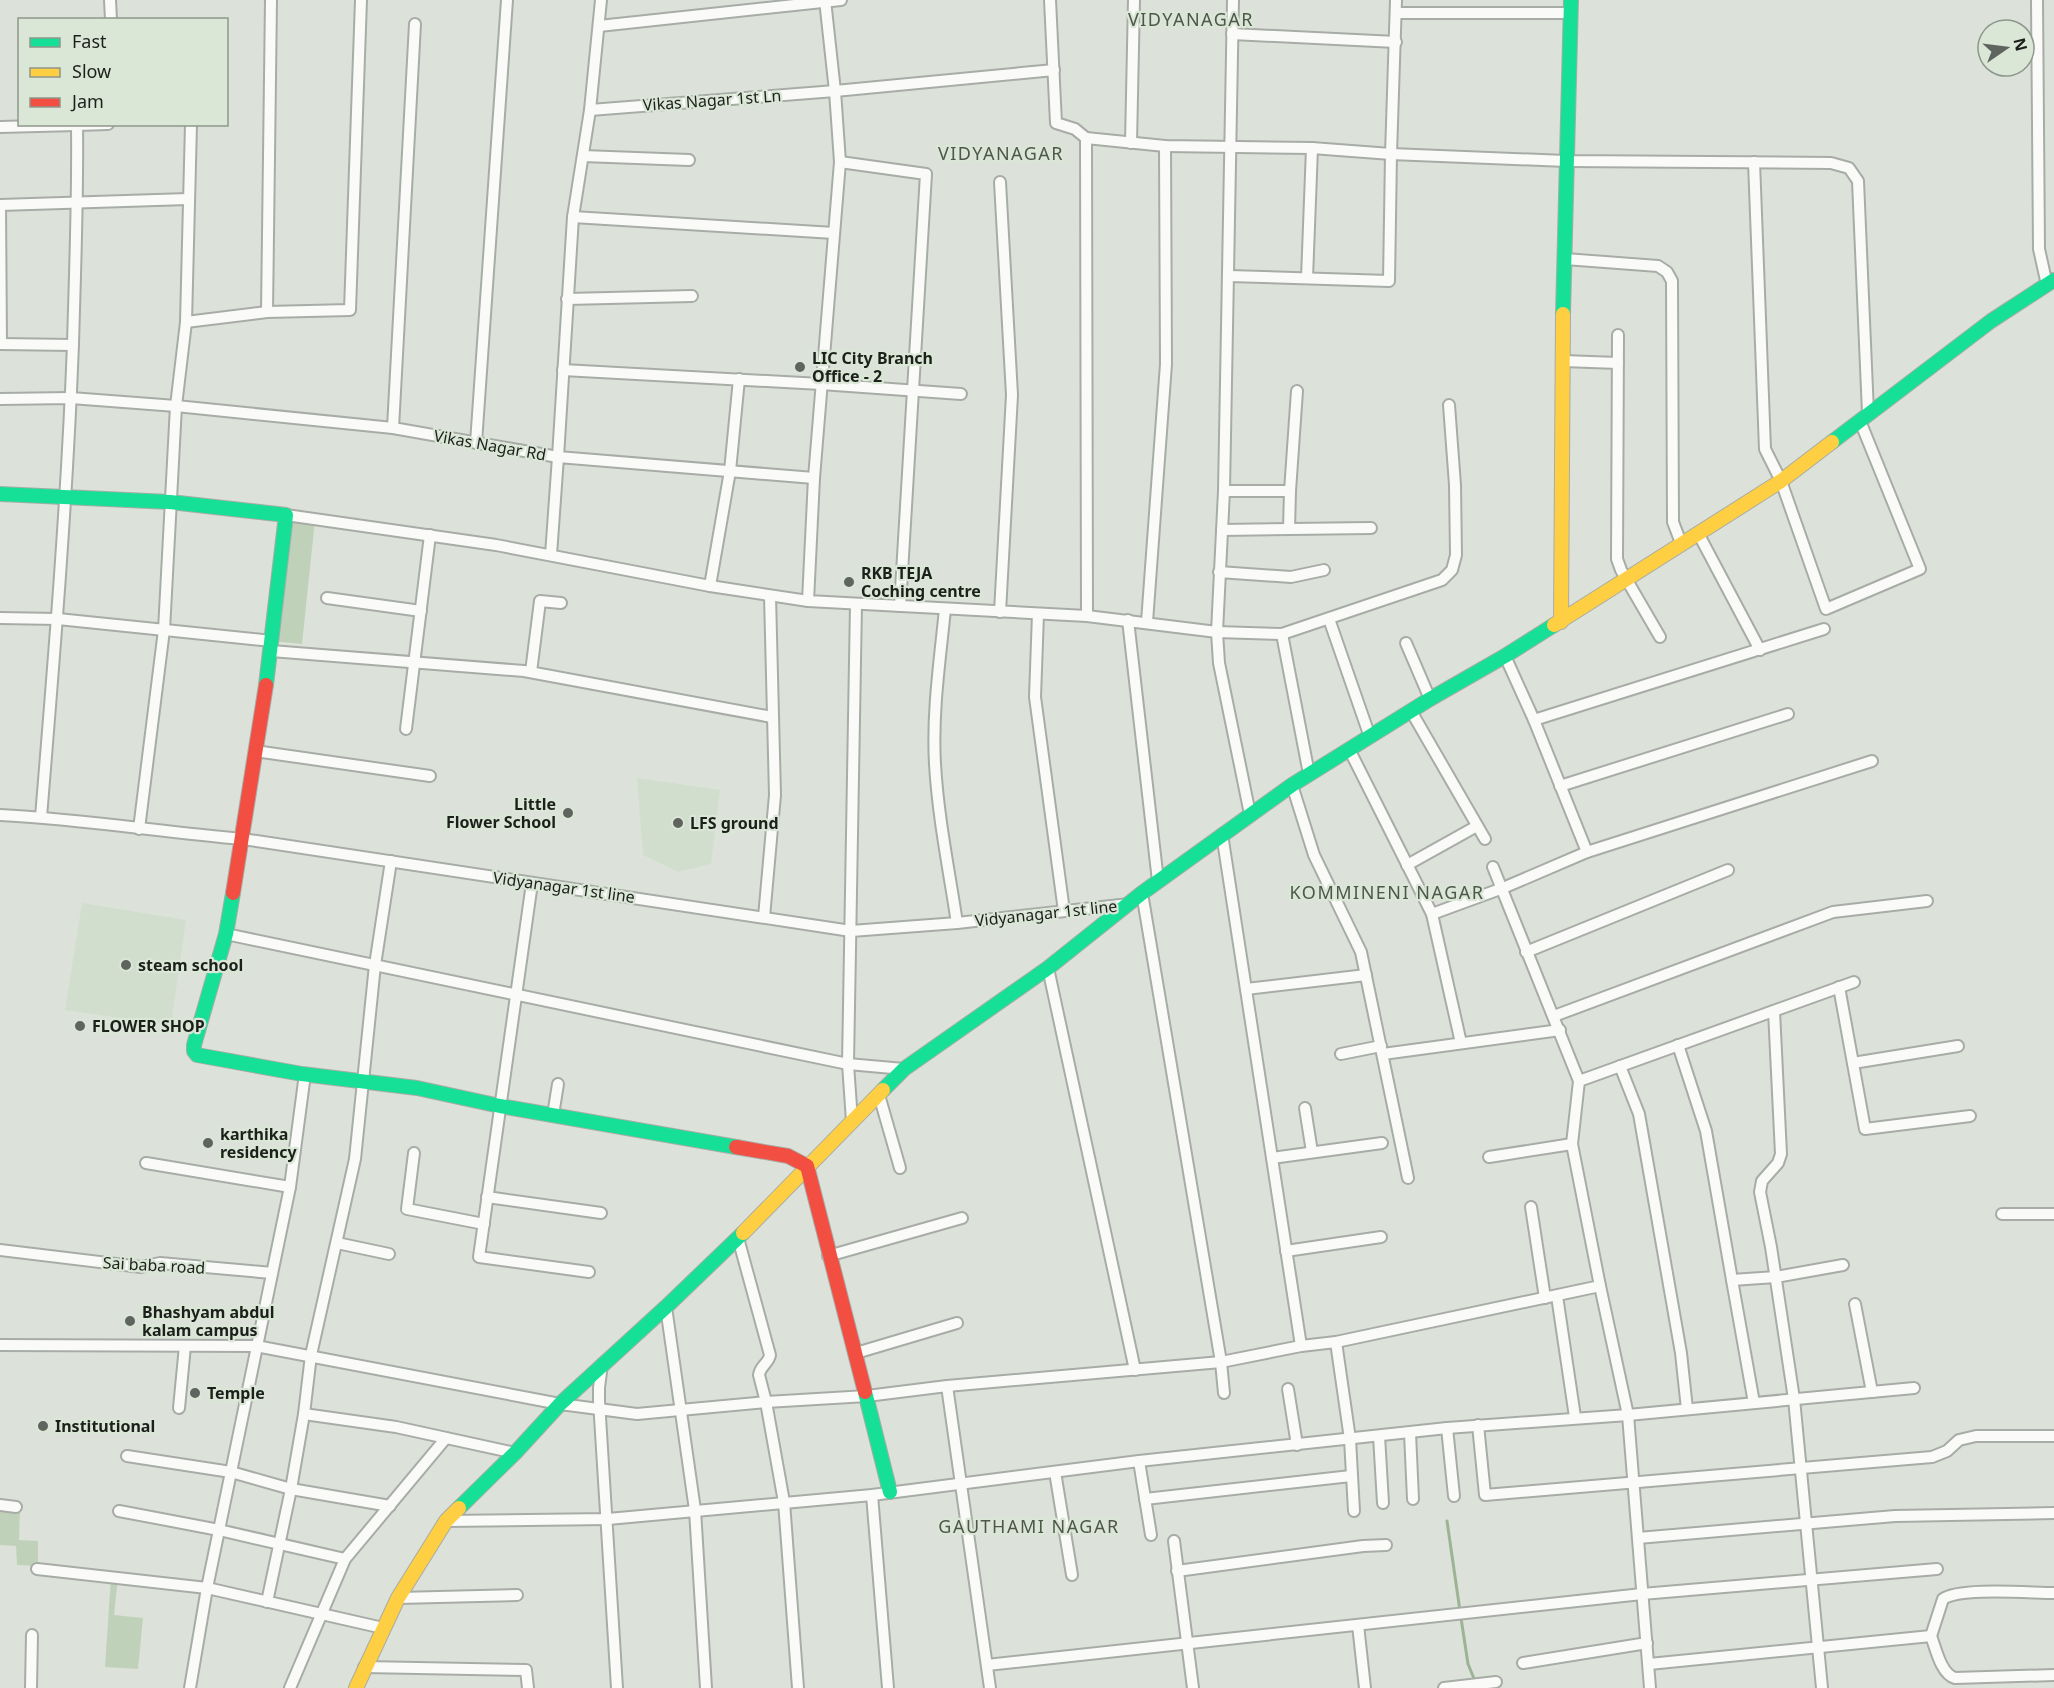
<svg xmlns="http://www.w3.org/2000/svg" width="2054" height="1688" viewBox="0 0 2054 1688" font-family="'Noto Sans',sans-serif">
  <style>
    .built { fill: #d1ddcd }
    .green { fill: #c0d1ba }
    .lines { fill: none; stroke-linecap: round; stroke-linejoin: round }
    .stream { stroke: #9cb493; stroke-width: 3 }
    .street-casing { stroke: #a8aca6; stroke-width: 14 }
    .fast-casing { stroke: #a8aca6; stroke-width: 16 }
    .slow-casing { stroke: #a8aca6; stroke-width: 16 }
    .jam-casing { stroke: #a8aca6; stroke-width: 16 }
    .street { stroke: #fafbf9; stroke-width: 10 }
    .fast { stroke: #16e098; stroke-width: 14 }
    .slow { stroke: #ffcf43; stroke-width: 14 }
    .jam { stroke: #f24e42; stroke-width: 14 }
    .poi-dot { fill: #5f645e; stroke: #dae6d6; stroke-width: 2 }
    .labels { text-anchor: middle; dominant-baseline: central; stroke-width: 4.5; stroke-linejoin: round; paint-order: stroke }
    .street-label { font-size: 16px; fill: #1c201b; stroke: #dae6d6 }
    .poi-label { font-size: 16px; font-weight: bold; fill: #1c201b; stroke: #dae6d6; text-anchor: start }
    .neighbourhood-label { font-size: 18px; letter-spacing: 1.5px; fill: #4e574a; stroke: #dae6d6 }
  </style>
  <rect width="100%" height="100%" fill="#dce2da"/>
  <g class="built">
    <path d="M637,778L720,790L711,864L678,872L643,855Z"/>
    <path d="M82,903L186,920L171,1025L65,1010Z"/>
  </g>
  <g class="green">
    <path d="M286,515L315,520L302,644L272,641Z"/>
    <path d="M0,1509L20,1510L19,1540L38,1541V1566L17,1565L16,1546L0,1545Z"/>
    <path d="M111,1577L118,1578L114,1615L143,1618L138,1669L105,1667Z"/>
  </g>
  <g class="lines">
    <g class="stream">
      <path d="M1447,1521L1460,1611"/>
      <path d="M1461,1618L1468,1664L1475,1681"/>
    </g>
    <g class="street-casing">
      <g id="street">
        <path d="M110,0L111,20"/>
        <path d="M825,0L835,91L840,162L814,478L808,601L1087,616L1217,632L1282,634L1442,580L1452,570L1456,555L1455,485L1449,405"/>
        <path d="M1050,0L1056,123L1075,129L1086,138L1087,616"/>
        <path d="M1233,0L1224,491L1217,632L1219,663L1250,814"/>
        <path d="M2037,0L2039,249L2047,285"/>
        <path d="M1396,13H1570"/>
        <path d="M599,26L841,0"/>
        <path d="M1232,34L1396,42"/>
        <path d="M590,110L835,91L1054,70"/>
        <path d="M0,127L77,125"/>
        <path d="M1086,138L1165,146L1312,148L1391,154L1566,161L1831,163L1849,168L1858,181L1868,413"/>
        <path d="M1131,143L1134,0"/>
        <path d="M583,156L689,160"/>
        <path d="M840,162L926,174L900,606"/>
        <path d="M1754,162L1765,449L1781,481L1826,609L1920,569L1860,421"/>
        <path d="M1000,182L1012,395L1000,612"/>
        <path d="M0,205L188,199"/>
        <path d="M0,205L1,344"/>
        <path d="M573,217L834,233"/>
        <path d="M1565,259L1658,266L1667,272L1672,281L1673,522L1681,543"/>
        <path d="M1229,276L1389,281L1391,154L1396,0"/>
        <path d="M1307,278L1312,148"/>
        <path d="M567,299L692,296"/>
        <path d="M267,312L271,0"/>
        <path d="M186,322L267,312L350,310L361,0"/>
        <path d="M1618,335L1617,559L1621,570L1660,637"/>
        <path d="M0,344L73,345"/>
        <path d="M1563,361L1618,363"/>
        <path d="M563,370L821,384L961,394"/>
        <path d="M0,399L71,398L176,406L393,428L558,457L573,217L590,110L601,0"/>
        <path d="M393,428L415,24"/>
        <path d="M476,443L507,0"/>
        <path d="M1224,491H1290L1297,391"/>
        <path d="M286,515L496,545L710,586L808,601"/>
        <path d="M1289,529L1290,491"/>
        <path d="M1222,530L1371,528"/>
        <path d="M1698,533L1760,650"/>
        <path d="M551,555L558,457L814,478"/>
        <path d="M1219,572L1291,577L1324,570"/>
        <path d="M710,586L730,471L739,379"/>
        <path d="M327,598L421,611"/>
        <path d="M945,609C940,660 932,712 935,764C938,817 949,870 957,923"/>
        <path d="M1038,614L1035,697L1064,911"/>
        <path d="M0,618L58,619L272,641"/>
        <path d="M1329,619L1370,737"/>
        <path d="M1128,620L1158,881"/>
        <path d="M1147,622L1166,364L1165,146"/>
        <path d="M1282,634L1309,774"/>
        <path d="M1406,643L1430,699"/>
        <path d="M271,651L524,671L772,717"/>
        <path d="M1505,656L1534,720L1587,852"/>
        <path d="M531,672L540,601L561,603"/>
        <path d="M1411,711L1485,839"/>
        <path d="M1534,720L1824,629"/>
        <path d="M406,729L430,535"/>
        <path d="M1349,749L1432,914L1461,1043"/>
        <path d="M255,751L430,776"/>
        <path d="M1292,785L1314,855L1361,952L1408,1178"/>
        <path d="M1560,786L1788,714"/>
        <path d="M0,815C81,819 162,832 243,839L851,931L957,923L1129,904"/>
        <path d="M41,817C54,659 67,502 73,344C75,271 78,198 77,125L108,124"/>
        <path d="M139,829L164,630L176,406L186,322L191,124"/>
        <path d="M1222,834L1301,1346"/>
        <path d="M391,861L375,965L355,1159L311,1355L304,1414L396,1427L515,1453"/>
        <path d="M1407,865L1477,826"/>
        <path d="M1493,867L1579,1081L1572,1144L1600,1286L1628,1415L1650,1688"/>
        <path d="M532,883L479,1257L589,1272"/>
        <path d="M1142,893L1221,1362L1224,1393"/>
        <path d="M1432,914L1503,888L1587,852L1872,761"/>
        <path d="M764,917L775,795L770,596"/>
        <path d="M226,934L848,1064L904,1069"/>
        <path d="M1526,952L1728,870"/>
        <path d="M1048,968L1135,1370"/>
        <path d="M1839,987L1865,1129L1970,1116"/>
        <path d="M1246,989L1366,975"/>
        <path d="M1774,1011L1781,1154L1778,1163L1762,1181L1760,1192L1771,1247L1794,1399L1822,1688"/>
        <path d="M1554,1016L1833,912L1927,901"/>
        <path d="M1678,1045L1706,1131L1732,1280L1776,1277L1843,1265"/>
        <path d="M1341,1054L1381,1046"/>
        <path d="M1383,1054L1560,1030"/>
        <path d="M1853,1063L1958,1046"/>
        <path d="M1620,1066L1639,1114L1681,1353L1687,1409"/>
        <path d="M1579,1081L1854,982"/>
        <path d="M879,1095L900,1168"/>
        <path d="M1305,1108L1312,1152"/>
        <path d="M553,1115L558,1084"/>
        <path d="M852,1121L848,1064L856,604"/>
        <path d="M414,1153L407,1209L484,1224"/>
        <path d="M1489,1157L1572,1144"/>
        <path d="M1272,1158L1382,1143"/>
        <path d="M146,1163L290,1187"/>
        <path d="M487,1197L601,1213"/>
        <path d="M1531,1207L1545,1298"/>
        <path d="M2002,1214H2054"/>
        <path d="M738,1238L770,1355C769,1363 760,1366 759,1375L766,1402L784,1502L798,1688"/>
        <path d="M337,1243L389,1254"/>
        <path d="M0,1250L141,1267L160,1263L272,1273"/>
        <path d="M1286,1251L1381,1237"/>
        <path d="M828,1256L962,1218"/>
        <path d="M1732,1280L1754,1403"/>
        <path d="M1557,1296L1575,1417"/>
        <path d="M1855,1304L1872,1392"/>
        <path d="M666,1307L695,1510L706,1688"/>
        <path d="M1336,1342L1350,1439L1354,1511"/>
        <path d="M0,1345L256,1346L560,1404L637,1414L766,1402L867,1396L947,1386L1221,1362L1301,1346L1336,1342L1600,1286"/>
        <path d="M856,1353L957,1323"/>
        <path d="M602,1364L599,1388V1401L617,1688"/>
        <path d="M947,1386L990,1688"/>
        <path d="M1288,1389L1297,1445"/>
        <path d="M179,1408L185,1346"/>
        <path d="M1478,1425L1485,1495L1932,1457L1947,1451L1959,1440L1976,1436H2054"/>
        <path d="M1447,1428L1454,1496"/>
        <path d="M1410,1433L1413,1499"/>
        <path d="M1379,1436L1383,1503"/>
        <path d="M127,1456L231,1472L291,1489L390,1506"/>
        <path d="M1139,1461L1151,1535"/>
        <path d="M1055,1472L1072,1575"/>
        <path d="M872,1495L888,1688"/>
        <path d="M1145,1499L1351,1476"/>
        <path d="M0,1505L16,1507"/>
        <path d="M119,1511L219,1530L345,1559"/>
        <path d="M446,1521L608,1519L872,1495L1139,1461L1447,1428L1628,1415L1914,1388"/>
        <path d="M1638,1538L1895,1516L2054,1513"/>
        <path d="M1174,1541L1193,1688"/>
        <path d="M37,1569L207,1588L383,1628"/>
        <path d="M1177,1571L1363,1546L1386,1545"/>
        <path d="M398,1598L517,1595"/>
        <path d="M267,1602L291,1489L304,1414"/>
        <path d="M1358,1625L1365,1688"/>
        <path d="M1931,1636L1943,1599C1960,1587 2030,1593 2054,1593"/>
        <path d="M1523,1663L1647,1643"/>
        <path d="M1649,1664L1931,1636C1936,1649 1941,1674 1955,1678L2054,1675"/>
        <path d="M987,1665L1642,1594L1937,1569"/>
        <path d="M364,1667L526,1670L528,1688"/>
        <path d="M31,1688L32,1635"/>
        <path d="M190,1688L207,1588L290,1187L305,1074"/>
        <path d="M290,1688L345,1559L446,1438"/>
        <path d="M1444,1688L1496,1682"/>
      </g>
    </g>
    <g class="fast-casing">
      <g id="fast">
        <path d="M1563,314L1571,0"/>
        <path d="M1832,442L1991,321L2054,280"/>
        <path d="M0,494L170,502L286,515L266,685"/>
        <path d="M233,893L226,934L194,1045V1051L197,1055L302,1074L417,1088L500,1106L736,1147"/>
        <path d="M883,1090L904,1069L1048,968L1142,893L1292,785L1430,699L1505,656L1554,625"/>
        <path d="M865,1392L890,1492"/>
        <path d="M459,1508L515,1453L560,1404L666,1307L743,1233"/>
      </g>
    </g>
    <g class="slow-casing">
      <g id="slow">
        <path d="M1561,622L1563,314"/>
        <path d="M1554,625L1781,481L1832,442"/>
        <path d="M743,1233L883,1090"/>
        <path d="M356,1688L398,1598L446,1521L459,1508"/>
      </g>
    </g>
    <g class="jam-casing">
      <g id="jam">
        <path d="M233,893L266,685"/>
        <path d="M736,1147L788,1156L807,1166L865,1392"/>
      </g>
    </g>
    <use href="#street" class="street"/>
    <use href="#fast" class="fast"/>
    <use href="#slow" class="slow"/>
    <use href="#jam" class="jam"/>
  </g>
  <g class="poi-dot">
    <circle cx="800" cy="367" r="6"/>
    <circle cx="849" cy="582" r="6"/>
    <circle cx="568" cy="813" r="6"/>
    <circle cx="678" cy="823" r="6"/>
    <circle cx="126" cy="965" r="6"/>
    <circle cx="80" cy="1026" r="6"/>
    <circle cx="208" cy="1143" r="6"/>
    <circle cx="130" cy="1321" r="6"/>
    <circle cx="195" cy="1393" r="6"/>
    <circle cx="43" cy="1426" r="6"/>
  </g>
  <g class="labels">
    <g class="street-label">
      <text transform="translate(712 100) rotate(-4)">Vikas Nagar 1st Ln</text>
      <text transform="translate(490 445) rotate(10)">Vikas Nagar Rd</text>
      <text transform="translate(564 887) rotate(8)">Vidyanagar 1st line</text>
      <text transform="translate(1046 913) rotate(-6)">Vidyanagar 1st line</text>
      <text transform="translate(154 1265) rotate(3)">Sai baba road</text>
    </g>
    <g class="poi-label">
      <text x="812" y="358">LIC City Branch<tspan x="812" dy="18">Office - 2</tspan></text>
      <text x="861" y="573">RKB TEJA<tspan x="861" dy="18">Coching centre</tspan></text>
      <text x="556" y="804" text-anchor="end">Little<tspan x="556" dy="18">Flower School</tspan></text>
      <text x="690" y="823">LFS ground</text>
      <text x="138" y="965">steam school</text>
      <text x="92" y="1026">FLOWER SHOP</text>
      <text x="220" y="1134">karthika<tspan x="220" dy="18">residency</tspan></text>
      <text x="142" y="1312">Bhashyam abdul<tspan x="142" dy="18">kalam campus</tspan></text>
      <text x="207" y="1393">Temple</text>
      <text x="55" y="1426">Institutional</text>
    </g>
    <g class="neighbourhood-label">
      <text x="1191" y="19">VIDYANAGAR</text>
      <text x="1001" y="153">VIDYANAGAR</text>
      <text x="1387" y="892">KOMMINENI NAGAR</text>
      <text x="1029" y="1526">GAUTHAMI NAGAR</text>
    </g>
  </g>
  <rect x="18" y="18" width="210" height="108" fill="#dae6d6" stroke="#8e978b" stroke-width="1.5"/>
  <rect x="30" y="38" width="30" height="9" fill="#16e098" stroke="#8e978b" stroke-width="1.5"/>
  <text x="72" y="48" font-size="18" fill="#1c201b">Fast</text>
  <rect x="30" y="68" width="30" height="9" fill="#ffcf43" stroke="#8e978b" stroke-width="1.5"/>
  <text x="72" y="78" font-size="18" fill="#1c201b">Slow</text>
  <rect x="30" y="98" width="30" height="9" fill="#f24e42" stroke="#8e978b" stroke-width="1.5"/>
  <text x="72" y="108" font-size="18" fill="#1c201b">Jam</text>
  <g transform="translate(2006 48) rotate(76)"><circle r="28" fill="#dae6d6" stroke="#8e978b" stroke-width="1.5"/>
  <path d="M0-4.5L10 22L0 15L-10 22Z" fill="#5f645e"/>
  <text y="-9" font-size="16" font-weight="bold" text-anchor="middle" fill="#1c201b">N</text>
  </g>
</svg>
